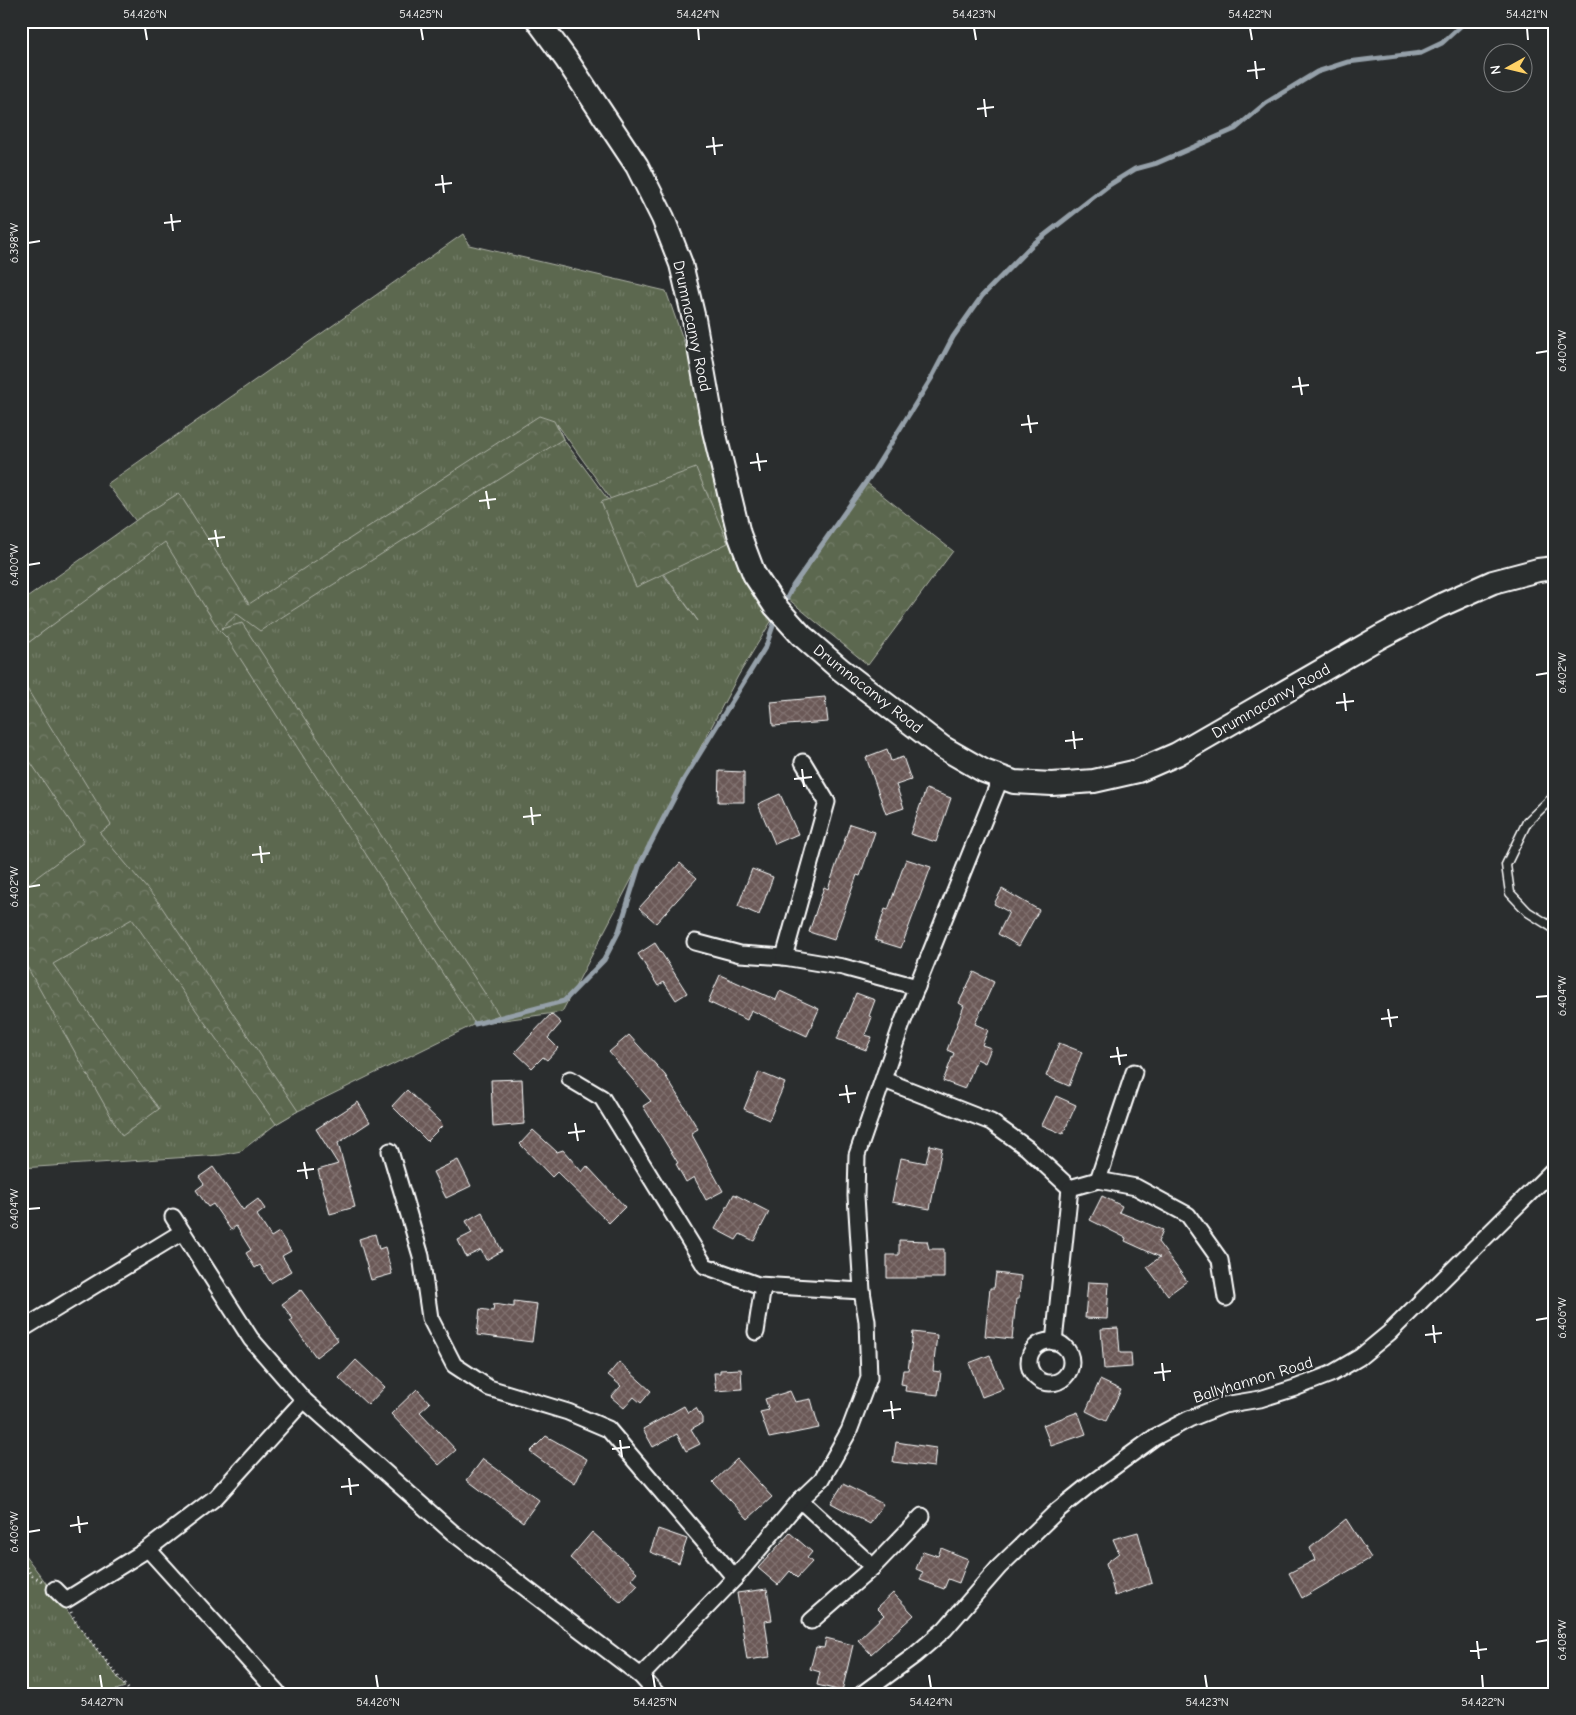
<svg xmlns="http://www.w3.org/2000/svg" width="1576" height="1715" viewBox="0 0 1576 1715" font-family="'Comic Neue',sans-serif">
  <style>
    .grass { fill: url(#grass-tufts); stroke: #aeb3a7; fill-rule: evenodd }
    .forest { fill: url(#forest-crowns); stroke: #aeb3a7 }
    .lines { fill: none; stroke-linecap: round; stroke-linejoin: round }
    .stream { stroke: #95a0a9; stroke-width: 5 }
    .building { fill: url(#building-cross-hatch); stroke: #fff }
    .service-casing { stroke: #fff; stroke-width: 11 }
    .minor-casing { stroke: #fff; stroke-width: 19 }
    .secondary-casing { stroke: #fff; stroke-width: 26 }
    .path { stroke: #fff; stroke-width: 3; stroke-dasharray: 1 4; stroke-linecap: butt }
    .service { stroke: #2a2d2e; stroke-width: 8 }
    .minor { stroke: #2a2d2e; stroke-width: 15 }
    .secondary { stroke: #2a2d2e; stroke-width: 22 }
    .ticks { fill: none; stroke: #fff; stroke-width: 2 }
    .labels { text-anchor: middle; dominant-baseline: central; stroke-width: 5; stroke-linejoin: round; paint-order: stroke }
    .street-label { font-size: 16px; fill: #fff; stroke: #2a2d2e }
    .neatline { fill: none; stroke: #fff; stroke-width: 2 }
    .ticks-label { font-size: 12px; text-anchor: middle; fill: #fff }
  </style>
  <defs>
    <pattern id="grass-tufts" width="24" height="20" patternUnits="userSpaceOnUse" patternTransform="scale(1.25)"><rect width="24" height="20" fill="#5c674f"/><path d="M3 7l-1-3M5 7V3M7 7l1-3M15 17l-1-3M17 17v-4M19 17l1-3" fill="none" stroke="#747e69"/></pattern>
    <pattern id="forest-crowns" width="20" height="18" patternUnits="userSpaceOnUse" patternTransform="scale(1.25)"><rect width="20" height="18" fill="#5c674f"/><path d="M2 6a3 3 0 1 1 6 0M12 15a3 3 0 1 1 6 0" fill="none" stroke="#747e69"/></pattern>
    <pattern id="building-cross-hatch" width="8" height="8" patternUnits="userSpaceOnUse" patternTransform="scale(1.25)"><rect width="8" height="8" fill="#6a5856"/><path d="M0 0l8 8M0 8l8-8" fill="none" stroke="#80716f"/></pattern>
  </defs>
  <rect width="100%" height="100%" fill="#2a2d2e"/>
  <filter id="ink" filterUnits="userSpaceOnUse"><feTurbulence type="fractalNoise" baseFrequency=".02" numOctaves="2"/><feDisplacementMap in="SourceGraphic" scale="10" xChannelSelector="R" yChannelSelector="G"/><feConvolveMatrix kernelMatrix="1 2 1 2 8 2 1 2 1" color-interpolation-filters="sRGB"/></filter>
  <g filter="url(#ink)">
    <g class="grass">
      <path d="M463,234L469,245L666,291L778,610L738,676L562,1012L475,1024L298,1111L276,1124L241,1151L221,1155L21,1168V648L156,547L107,484ZM557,424L698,621L563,439Z"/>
      <path d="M21,1550L125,1687L104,1694H21Z"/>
    </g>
    <g class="forest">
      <path d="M539,416L554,421L563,439L260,631L237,614L221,629L242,623L499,1015L475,1024L227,638L219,630L165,542L21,648V602L142,516L179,493L249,604Z"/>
      <path d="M696,468L728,543L636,587L601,502Z"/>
      <path d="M867,483L953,551L868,665L787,598Z"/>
      <path d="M21,679L111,825L100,833L159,903L298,1111L276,1124L132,919L53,964L159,1109L122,1136L21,956V889L84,842L21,748Z"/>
    </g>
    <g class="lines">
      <g class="stream">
        <path d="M787,598L793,586L873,472L931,379L953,337L982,296L1032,245L1109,185L1135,169L1157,163L1235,129L1266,103L1317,72L1348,62L1421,53L1442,43L1466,21"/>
        <path d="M475,1024L564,1001L604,960L619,931L639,866L659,827L684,779L766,646L774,623"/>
      </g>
    </g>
    <g class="building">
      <path d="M825,697L828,722L773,726L771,702Z"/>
      <path d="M887,749L891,761L903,757L911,780L896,785L904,808L886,814L866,757Z"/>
      <path d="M719,771L744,772V802H718Z"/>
      <path d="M926,789L951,798L936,842L910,834Z"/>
      <path d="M780,794L798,834L775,844L758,804Z"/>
      <path d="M850,824L875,832L860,876L857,875L834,940L809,932L824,887L828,889Z"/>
      <path d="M906,859L931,867L901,948L875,940L885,909L888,910Z"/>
      <path d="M680,863L697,878L656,923L639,908Z"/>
      <path d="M752,869L773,877L759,915L738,906Z"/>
      <path d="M1002,889L1039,910L1019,946L998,934L1009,912L994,904Z"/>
      <path d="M655,943L687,993L676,1000L664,982L658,986L638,954Z"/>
      <path d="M974,972L994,982L975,1024L988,1030L982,1045L991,1048L985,1063L977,1059L965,1089L943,1081L954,1053L947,1050L964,1006L959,1003Z"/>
      <path d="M720,975L776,1000L780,991L819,1009L807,1036L751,1010L747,1020L708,1002Z"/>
      <path d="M856,993L875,1000L869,1016L872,1017L865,1035L872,1037L866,1050L837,1039Z"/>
      <path d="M551,1014L561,1023L548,1038L558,1048L547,1060L543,1057L532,1068L515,1052Z"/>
      <path d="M629,1035L665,1075L698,1129L691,1133L723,1191L706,1200L694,1177L686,1182L676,1164L678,1163L643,1106L651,1101L609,1052Z"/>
      <path d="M1059,1043L1082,1052L1069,1086L1046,1076Z"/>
      <path d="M759,1072L785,1083L769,1120L744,1109Z"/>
      <path d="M522,1079L524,1124L493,1127L491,1080Z"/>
      <path d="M407,1090L443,1125L427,1141L392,1106Z"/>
      <path d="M1056,1096L1076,1105L1063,1134L1042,1125Z"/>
      <path d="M358,1102L370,1122L338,1143L355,1207L330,1214L318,1170L338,1164L316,1129Z"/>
      <path d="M533,1130L557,1152L563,1150L582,1172L587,1166L625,1207L609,1223L557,1172L552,1177L520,1144Z"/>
      <path d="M930,1145L942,1148L930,1209L892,1202L901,1158L926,1163Z"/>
      <path d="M458,1160L471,1186L446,1198L433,1172Z"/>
      <path d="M213,1167L243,1210L258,1199L265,1209L257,1215L271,1237L279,1232L291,1251L282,1256L291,1271L271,1283L260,1265L255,1268L246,1253L251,1250L236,1226L231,1230L213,1204L208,1207L196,1190L204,1184L199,1177Z"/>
      <path d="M734,1194L769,1212L754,1241L740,1234L736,1240L715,1229Z"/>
      <path d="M1102,1196L1122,1206L1119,1212L1163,1230L1158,1242L1187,1281L1168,1295L1147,1267L1160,1257L1125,1241L1126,1238L1090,1220Z"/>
      <path d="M482,1212L502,1251L486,1260L481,1250L466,1257L458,1240L472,1233L466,1221Z"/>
      <path d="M375,1234L379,1249L385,1247L392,1274L371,1280L359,1239Z"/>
      <path d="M899,1240L927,1241L929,1249H944V1278H887V1255H899Z"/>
      <path d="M996,1273L1021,1276L1019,1299H1016L1012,1339L985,1336L990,1288H994Z"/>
      <path d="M1088,1282L1109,1283L1107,1319L1085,1318Z"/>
      <path d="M301,1290L338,1340L316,1357L290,1321L293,1319L282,1304Z"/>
      <path d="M514,1301L537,1304L532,1342L477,1335L480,1309L493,1311L494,1304L514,1307Z"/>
      <path d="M1118,1328L1120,1353H1131L1132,1367L1104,1369L1101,1329Z"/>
      <path d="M913,1332L937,1335L933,1371L941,1372L938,1395L905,1391L906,1385L901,1384L903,1370H908Z"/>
      <path d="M990,1355L1003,1389L982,1397L969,1363Z"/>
      <path d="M356,1360L385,1387L368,1405L339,1378Z"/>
      <path d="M619,1362L651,1391L641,1403L634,1397L624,1408L611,1397L621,1386L608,1375Z"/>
      <path d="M741,1369L742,1389L716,1391L714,1373H720V1370Z"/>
      <path d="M1100,1380L1121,1390L1106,1421L1086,1411Z"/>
      <path d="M417,1389L430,1403L420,1412L456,1450L439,1465L391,1414Z"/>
      <path d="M790,1391L795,1402L811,1399L819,1428L769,1438L760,1412L769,1410L765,1399Z"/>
      <path d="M684,1406L688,1413L696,1408L702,1418V1423L691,1429L700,1444L686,1451L677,1434L653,1447L643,1429Z"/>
      <path d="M1078,1412L1086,1434L1051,1446L1043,1425Z"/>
      <path d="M546,1436L587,1459L575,1484L530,1452Z"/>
      <path d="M896,1442L936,1448L934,1467L893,1462Z"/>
      <path d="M483,1459L539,1500L523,1522L467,1480Z"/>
      <path d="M737,1459L772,1497L748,1519L713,1482Z"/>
      <path d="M843,1484L883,1504L870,1524L831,1503Z"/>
      <path d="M1346,1519L1371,1558L1302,1598L1289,1573L1315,1560L1310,1548Z"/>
      <path d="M658,1529L687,1539L679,1563L650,1552Z"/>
      <path d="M592,1532L637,1572L631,1579L638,1585L621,1603L570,1558Z"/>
      <path d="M1138,1532L1152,1583L1115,1596L1106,1563L1119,1553L1113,1539Z"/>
      <path d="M790,1533L812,1552L807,1558L812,1562L797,1578L790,1571L778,1585L758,1568Z"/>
      <path d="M941,1548L968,1559L959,1583L948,1579L944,1589L920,1580L923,1572L916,1569L923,1551L938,1556Z"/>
      <path d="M767,1589L772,1620L765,1621L770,1657L747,1660L737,1593Z"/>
      <path d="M893,1593L914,1615L871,1654L858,1640L884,1615L877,1608Z"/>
      <path d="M826,1638L853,1645L842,1691L817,1685L820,1672L810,1669L816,1647L824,1648Z"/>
    </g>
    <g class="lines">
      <g class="service-casing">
        <path id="service" d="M1555,795L1527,822L1506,865L1510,893L1528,912L1555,929"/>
      </g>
      <g class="minor-casing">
        <g id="minor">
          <path d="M695,942L740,954L784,957L843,967L917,987"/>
          <path d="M784,957L827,802L803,762"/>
          <path d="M570,1079L602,1098L705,1266L758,1285L862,1291"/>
          <path d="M884,1080L991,1122L1027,1148L1070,1188L1098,1180L1136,1187L1188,1215L1220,1260L1226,1298"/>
          <path d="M390,1151L421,1256L430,1318L454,1365L489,1388L568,1412L608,1429L735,1578"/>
          <path d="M1098,1180L1134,1072"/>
          <path d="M173,1217L251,1339L304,1400L452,1532L641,1676L657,1694"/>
          <path d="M21,1330L182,1232"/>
          <path d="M756,1332L763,1286"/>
          <circle cx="1050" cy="1362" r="21"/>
          <path d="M1054,1342L1070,1188"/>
          <path d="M800,1500L873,1567"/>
          <path d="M148,1549L277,1692"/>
          <path d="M55,1589L66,1600L148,1549L216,1497L304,1400"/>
          <path d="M811,1621L873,1567L922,1516"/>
          <path d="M641,1676L735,1578L800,1500L822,1479L849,1431L869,1378L867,1321L862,1291L856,1196L857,1155L903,1021L1001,777"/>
          <path d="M862,1694L915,1655L945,1629L999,1567L1058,1510L1089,1485L1155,1437L1189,1419L1224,1405L1260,1399L1295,1388L1331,1374L1360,1357L1389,1333L1555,1168"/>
        </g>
      </g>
      <g class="secondary-casing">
        <path id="secondary" d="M538,21L566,59L637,166L663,218L681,264L694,319L714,431L739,534L754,574L775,606L801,635L840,669L942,747L984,771L1014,782L1052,784L1094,781L1138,771L1177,754L1380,637L1439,606L1493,582L1538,570L1555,568"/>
      </g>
      <g class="path">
        <path d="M21,1559L31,1575L44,1582"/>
        <path d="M71,1612L75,1621L132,1694"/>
      </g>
      <use href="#service" class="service"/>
      <use href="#minor" class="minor"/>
      <use href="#secondary" class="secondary"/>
    </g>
  </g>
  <path class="ticks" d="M145,28L147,40M421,28L423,40M698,28L699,40M974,28L976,40M1250,28L1252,40M1527,28L1528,40M1255,61L1257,79M1247,71L1265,69M984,99L986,117M977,109L994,107M713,137L715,155M706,147L723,145M442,175L444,193M435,185L452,183M171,214L173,231M164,223L181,221M28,243L40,241M1536,353L1548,351M1299,377L1302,395M1292,387L1309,385M1028,415L1031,433M1021,425L1038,423M757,453L760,471M750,463L767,461M486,491L489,509M479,501L496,499M215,530L218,547M208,539L225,537M28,565L40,563M1536,675L1548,673M1344,693L1346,711M1336,703L1354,701M1073,731L1075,749M1065,741L1083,739M802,769L804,787M794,779L812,777M531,807L533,825M523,817L541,815M260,846L262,863M252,855L270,853M28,887L40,885M1536,997L1548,996M1388,1009L1391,1027M1381,1019L1398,1017M1117,1047L1120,1065M1110,1057L1127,1055M846,1085L849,1103M839,1095L856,1093M575,1123L578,1141M568,1133L585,1131M304,1162L307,1179M297,1171L314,1169M28,1209L40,1208M1536,1320L1548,1318M1433,1325L1435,1343M1425,1335L1442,1333M1162,1363L1164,1381M1154,1373L1171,1371M891,1401L893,1419M883,1411L901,1409M620,1440L622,1457M612,1449L630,1447M349,1478L351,1495M341,1487L359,1485M78,1516L80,1533M70,1526L88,1523M28,1532L40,1530M1477,1641L1479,1659M1536,1642L1548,1640M1470,1651L1487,1649M100,1675L102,1688M376,1675L378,1688M653,1675L655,1688M929,1675L931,1688M1205,1675L1207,1688M1482,1675L1483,1688"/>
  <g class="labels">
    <g class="street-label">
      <text transform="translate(692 326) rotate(78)">Drumnacanvy Road</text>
      <text transform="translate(868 689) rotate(38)">Drumnacanvy Road</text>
      <text transform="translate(1271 701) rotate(-30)">Drumnacanvy Road</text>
      <text transform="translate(1253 1380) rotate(-17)">Ballyhannon Road</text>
    </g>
  </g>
  <rect width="1576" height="1715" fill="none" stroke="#2a2d2e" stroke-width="55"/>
  <g transform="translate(1508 68) rotate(262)"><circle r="24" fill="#2a2d2e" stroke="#7f8182"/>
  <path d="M0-4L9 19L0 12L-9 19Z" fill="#ffd166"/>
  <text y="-8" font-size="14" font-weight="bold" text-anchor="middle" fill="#ffffff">N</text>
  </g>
  <rect x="28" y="28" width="1520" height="1660" class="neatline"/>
  <g class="ticks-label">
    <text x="145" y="18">54.426°N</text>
    <text x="421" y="18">54.425°N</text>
    <text x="698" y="18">54.424°N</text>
    <text x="974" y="18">54.423°N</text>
    <text x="1250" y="18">54.422°N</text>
    <text x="1527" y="18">54.421°N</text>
    <text transform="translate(14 243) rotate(-90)" y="4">6.398°W</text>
    <text transform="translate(1562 351) rotate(-90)" y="4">6.400°W</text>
    <text transform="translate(14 565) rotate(-90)" y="4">6.400°W</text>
    <text transform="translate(1562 673) rotate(-90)" y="4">6.402°W</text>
    <text transform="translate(14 887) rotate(-90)" y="4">6.402°W</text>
    <text transform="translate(1562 996) rotate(-90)" y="4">6.404°W</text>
    <text transform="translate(14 1209) rotate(-90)" y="4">6.404°W</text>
    <text transform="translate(1562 1318) rotate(-90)" y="4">6.406°W</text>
    <text transform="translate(14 1532) rotate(-90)" y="4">6.406°W</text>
    <text transform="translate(1562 1640) rotate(-90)" y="4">6.408°W</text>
    <text x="102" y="1706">54.427°N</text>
    <text x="378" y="1706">54.426°N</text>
    <text x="655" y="1706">54.425°N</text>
    <text x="931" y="1706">54.424°N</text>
    <text x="1207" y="1706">54.423°N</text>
    <text x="1483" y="1706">54.422°N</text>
  </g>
</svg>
